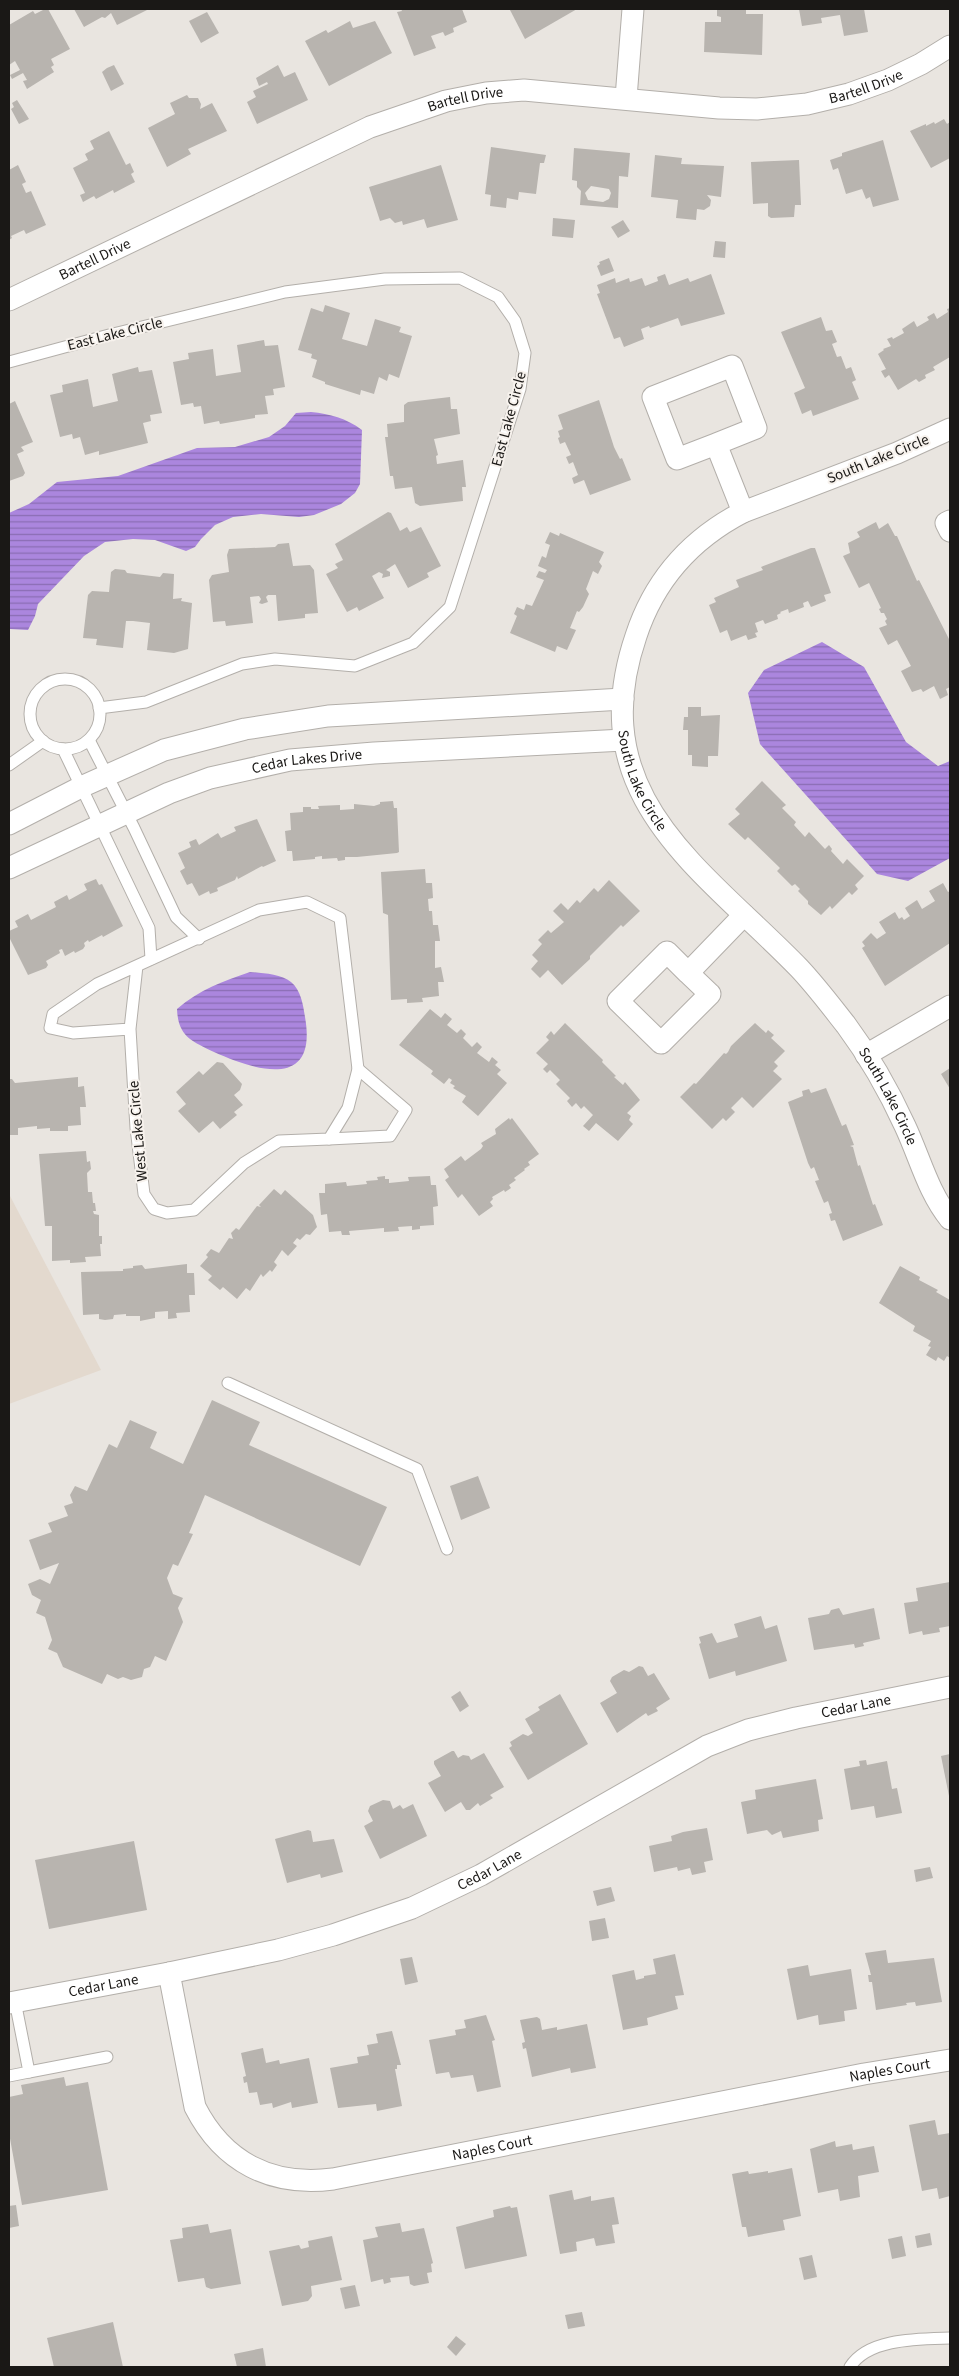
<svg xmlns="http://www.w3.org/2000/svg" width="959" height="2376" viewBox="0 0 959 2376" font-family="'Source Sans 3',sans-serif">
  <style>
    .built { fill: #e3d9ce }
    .water { fill: url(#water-rules) }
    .building { fill: #b8b4af; fill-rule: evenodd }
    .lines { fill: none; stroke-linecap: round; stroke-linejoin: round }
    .lane-casing { stroke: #b3afaa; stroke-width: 13 }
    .street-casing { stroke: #b3afaa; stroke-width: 23 }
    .lane { stroke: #fff; stroke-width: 11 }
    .street { stroke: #fff; stroke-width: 21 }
    .labels { text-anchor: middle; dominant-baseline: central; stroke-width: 4; stroke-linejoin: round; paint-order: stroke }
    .street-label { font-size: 15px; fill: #1a1816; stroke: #f7f2ed }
  </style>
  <defs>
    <pattern id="water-rules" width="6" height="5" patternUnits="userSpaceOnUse" patternTransform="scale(1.25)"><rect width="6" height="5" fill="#ab86de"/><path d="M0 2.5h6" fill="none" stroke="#8a6db3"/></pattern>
  </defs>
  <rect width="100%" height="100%" fill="#e9e5e0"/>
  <path class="built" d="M9,1194L101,1370L9,1404Z"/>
  <g class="water">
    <path d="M311,412C330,414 346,418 362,430L360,484L355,493L341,504L314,515L299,517L261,514L233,517L215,525L201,539L195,547L186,551L155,540L133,539L105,542L84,556L38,604L35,616L28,630L10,629L9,513L29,504L57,482L118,476L197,448L235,447L269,437L285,426L296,413Z"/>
    <path d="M822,642L864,667L906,742L938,766L950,761V858L908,881L877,874L760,744L748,693L764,670Z"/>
    <path d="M250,972C262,973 281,974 291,982C301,990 303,1005 305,1017C318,1090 256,1071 214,1052C191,1041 178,1036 177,1009C199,990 223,981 250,972Z"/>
  </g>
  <g class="building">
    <path d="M45,9H48L70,49L51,59L54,65L51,67L54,72L27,89L23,81L27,80L23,73L12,79L10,75L20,70L15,61L9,65V25L33,11L35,14Z"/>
    <path d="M74,9H149L117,25L111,13L105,18L102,17L84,27Z"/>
    <path d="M401,9H462L467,22L453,28L454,32L445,36L443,32L431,36L436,48L414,56L397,12L402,11Z"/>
    <path d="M513,9H577L525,39L510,10Z"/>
    <path d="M717,9H746V14H763L762,55L704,52L705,22H721V17L717,16Z"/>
    <path d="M799,9H864L868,32L844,36L840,15L821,18L822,23L802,26Z"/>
    <path d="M207,12L219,33L201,43L189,21Z"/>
    <path d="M350,21L353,28L375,21L392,53L329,86L305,41L326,30L328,33Z"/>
    <path d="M114,65L124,84L111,91L102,72L107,68Z"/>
    <path d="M278,65L284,77L295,72L308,100L257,124L247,102L256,97L253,91L268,84L267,82L259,86L256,78Z"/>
    <path d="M187,95L189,98H198L201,104L200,109L212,103L227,131L188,149L191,154L167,167L148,128L175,114L170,103Z"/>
    <path d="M17,100L29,119L19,124L11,109L14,107L12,103Z"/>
    <path d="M944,119L947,124L950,122V158L931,168L910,131L926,124V126L934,122L935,124Z"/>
    <path d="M109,131L126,165L130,163L134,172L131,174L135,182L114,193L113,190L96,199L94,196L83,202L80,195L85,193L73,168L88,160L85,154L94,149L90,141Z"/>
    <path d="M883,140L899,200L873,207L870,197L866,199L862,189L846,194L838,168L833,170L830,160L842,156V153Z"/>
    <path d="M491,147L546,155L544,163H540L536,194L519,192L518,200L507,198L506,208L490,206L491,195L485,194Z"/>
    <path d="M574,148L630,153L628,177L619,176L618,208L580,205L581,191L577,187V181L572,180ZM591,186L609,189L611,193L609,199L603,202L588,200L585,193Z"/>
    <path d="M655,155L682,158L681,164L724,166L721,197L707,195L711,200L710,206L704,210L697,209L696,220L676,218L678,200L651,197Z"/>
    <path d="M799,160L801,205H795L794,217L771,218L768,216V203L753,204L751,162Z"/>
    <path d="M18,165L26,182L22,184L26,193L31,191L46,225L26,234L24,230L11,236L12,238L9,240V170Z"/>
    <path d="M441,165L458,220L427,228L424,219L403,225L402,221L395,223L390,218L380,221L369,187Z"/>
    <path d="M553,218L575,220L573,238L552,236Z"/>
    <path d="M623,220L630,231L618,238L611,227Z"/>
    <path d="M715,241L726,242L725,258L713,257Z"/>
    <path d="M609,258L614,271L601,276L597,266L600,264L599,262Z"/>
    <path d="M665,274L669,285L688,278L690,282L711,274L725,314L681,326L678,318L650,328L649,326L641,329L644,339L624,347L620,337L614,339L597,294L600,293L597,285L615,278L616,283L629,278L630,282L642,278L645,286L658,281L657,277Z"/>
    <path d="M325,305L350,313L342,339L367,346L375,319L401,327L399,332L412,336L399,378L389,374L387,381L379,377L374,394L361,390L360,395L325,384V382L312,377L317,360L311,358L312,354L298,350L311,308L323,312Z"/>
    <path d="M950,308V357L933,367L935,370L925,375L926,378L919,382L916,379L898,390L889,375L885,378L881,371L886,369L878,354L884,350L883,349L891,346L887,339L892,337L893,339L904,333L902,329L914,321L917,327L929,320L927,317L934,313L937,319L948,312L947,309Z"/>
    <path d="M821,317L826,331L832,330L837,342L832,344L837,357L841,356L846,369L851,367L856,380L852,382L859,399L813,416L811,410L802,414L794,393L805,388L781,332Z"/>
    <path d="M264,340L265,346L278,345L285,387L273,389L274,395L265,396L268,414L255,415V418L220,424L219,421L204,424L201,406L194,407L193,403L181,405L173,362L189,359L188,353L213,349L216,376L241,372L237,345Z"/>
    <path d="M138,367L139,372L152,370L162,413L150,415L151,421L143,423L148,443L99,455V451L85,455L80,437L73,439L72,434L60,437L50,395L63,392L62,385L88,379L93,407L118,401L112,374Z"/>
    <path d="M450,397L451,409H457L460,434L434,439L438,455L436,456L437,464L463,460L466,487H462L463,501L420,506L415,503L412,487L395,489L393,476H390L385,437H388L387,424L404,422V405L408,402Z"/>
    <path d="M599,400L614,447L620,459L622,458L631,480L590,495L584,480L574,484L572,478L578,475L573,462L569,464L566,457L571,455L565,442L560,444L558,438L560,437L558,431L563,429L558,415Z"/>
    <path d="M15,401L33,442L21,447L24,451L17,454L25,473L23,476L9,481V404Z"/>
    <path d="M388,512L391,513L400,531L407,527L410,532L421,527L441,566L427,573L429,577L408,588L395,564L386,570L390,572V576L382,578L383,574L379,572L372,576L384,598L359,611L357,607L347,612L326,574L338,568L335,564L343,560L335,544Z"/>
    <path d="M876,522L879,529L888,523L895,536H897L917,581L919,580L950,641V687L946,689L948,695L940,699L934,686L923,692L921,689L912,692L901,671L911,666L897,640L888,645L879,628L887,625L885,621L887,619L884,613H881L879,609L881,608L869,583L859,588L843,556L850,553L848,543L860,537L857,532Z"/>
    <path d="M550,532L559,536L560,533L604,552L599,562L602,566L598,574L593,571L586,589L589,594L583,607L579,612L577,611L570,628L576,630L567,650L557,646L555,652L510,633L517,616L514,614L517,607L524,610L526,604L532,606L544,580L536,577L539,571L545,573L547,570L538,566L542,556L546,558L548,551L550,545L545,543Z"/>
    <path d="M289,543L293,566L310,565L314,570L318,613L305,614V618L278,621L276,595H268L266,597L268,602L262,604L259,603L261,599L259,596L250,597L253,623L226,626L225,621L213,622L209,580L212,575L229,572L227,555L229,549L275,547L278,544Z"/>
    <path d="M811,548H815L831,593L824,595L826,601L811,607L808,601L803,603L804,607L789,613L788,609L780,612L781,613L777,615L778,619L765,624L763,620L755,623L758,632L755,633L757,637L748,640L746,635L731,641L727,630L720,633L709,605L716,602L714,598L739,587L736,580L763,570L761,567Z"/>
    <path d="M115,569L125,570L127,573L160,577L163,573L174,574L173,599L182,598L181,601L192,603L188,649L174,653L147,650L150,623L133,621H126L123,648L96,645L97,639L83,638L88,595L92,591L109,592L111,572Z"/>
    <path d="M688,707H701V716L720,715L718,756H708V767L692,766V755H688V730H683L684,717H688Z"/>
    <path d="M762,781L786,805L782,808L796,822L794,825L805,837L809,832L825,849L829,845L832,849L831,851L843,864L847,859L864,876L855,885L858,889L852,895L849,892L832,909L830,906L821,915L808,904V901L798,891L800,889L795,884L792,886L777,871L780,868L748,837L745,840L728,824L740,814L735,809Z"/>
    <path d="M393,801L394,808H397L399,852L397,853L357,857L356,855L357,857H345V860L338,861L337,858L322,859V856L315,857V859L293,861L292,851H287L285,831L291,830L290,813L303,812V807H311V809H319L318,806L340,805V810L354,809V804L374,806L380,804V802Z"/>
    <path d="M257,819L276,861L263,867L262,866L238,879L237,876L235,880L217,888L218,891L210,894L209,891L199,896L192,883L187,885L180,871L185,868L178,853L191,847L189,842L196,839L199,845L218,833L221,838L236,831L234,827Z"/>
    <path d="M425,869L426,883H432L433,898L428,899L429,911H432L433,925H438L440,941H435V968L441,967L444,982H438L439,996L422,998L423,1002L407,1003V999L391,1000L388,915L383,913L381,872Z"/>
    <path d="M96,879L99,885L102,884L123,926L103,937L102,935L89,942L88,940L84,943L85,946L83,949L75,953L74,951L65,956L62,949L59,950L60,953L46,961L48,965L46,968L28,975L9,937V931L18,927L15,921L28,914L31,920L56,907L54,902L67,895L69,900L87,890L84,884Z"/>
    <path d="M609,880L640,911L623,927L621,925L590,956V959L562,985L548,970L540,978L531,969L538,961L532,955L542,944L538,940L548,930L551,933L564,922L553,911L561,903L568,910L577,900L580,903L594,888L598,892Z"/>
    <path d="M943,883L948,892L950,891V943L885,986L862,948L865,946L862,942L871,933L877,939L886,933L879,922L895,912L899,919L902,917L904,920L910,916L905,908L917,900L922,909L935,901L929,891Z"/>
    <path d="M430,1009L441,1018L445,1013L452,1019L447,1025L457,1033L461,1029L466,1034L463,1038L472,1047L477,1042L482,1047L477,1053L489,1062L492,1057L498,1062L495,1065L501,1070L497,1074L507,1083L478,1116L462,1102L466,1096L453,1088L455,1086L450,1083L452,1080L449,1078L444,1084L431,1074L433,1071L399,1045Z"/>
    <path d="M565,1023L603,1060L602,1062L616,1076L614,1077L623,1085L625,1082L640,1100L627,1113L631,1116L629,1120L633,1124L618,1141L596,1123L589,1131L583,1126L593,1115L584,1106L581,1109L576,1103L572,1107L567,1101L570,1098L556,1084L560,1080L550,1070L547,1073L543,1069L548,1064L536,1053L549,1040L546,1037L551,1031L554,1035Z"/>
    <path d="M755,1023L766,1033L768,1030L774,1035L771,1038L785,1051L774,1062L778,1066L773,1071L782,1079L753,1108L742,1097L731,1108L735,1112L726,1121L723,1118L712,1129L680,1097L694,1083L696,1084L724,1053L726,1054L728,1052L731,1046Z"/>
    <path d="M217,1062L223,1063L242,1084L240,1090L234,1095L243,1105L234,1112L237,1115L220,1129L213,1121L199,1133L178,1111L186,1104L176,1092L199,1071L203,1075Z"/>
    <path d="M950,1068V1089L941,1074Z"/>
    <path d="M78,1077V1087L84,1086L86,1107H80L81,1125L68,1126V1131H50V1128L37,1129V1126L18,1128V1135H10L9,1079H12L15,1083Z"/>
    <path d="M826,1088L842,1126L846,1124L854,1145L850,1146L853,1147L858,1166L860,1165L873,1205L875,1204L883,1225L843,1241L835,1220L831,1221L829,1214L832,1213L828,1201L824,1203L815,1181L819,1180L814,1167L811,1169L808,1163L788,1102L803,1096L802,1091L809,1089L811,1093Z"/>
    <path d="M509,1118L510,1120L512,1118L539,1154L528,1162L530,1165L524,1169L525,1170L514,1178L516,1180L509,1185L511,1188L505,1192L504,1190L492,1197L493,1199L490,1202L493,1206L479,1216L462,1194L458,1198L445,1180L449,1177L444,1169L461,1156L465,1161L481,1149L483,1146L481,1143L496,1134L495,1129Z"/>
    <path d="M86,1151L87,1162L90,1161L91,1169L87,1173L88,1192H92L93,1203H95L96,1211H93L94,1214L99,1215V1236H102V1244H100L101,1256L85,1257L86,1262L70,1263V1260L52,1261V1226H45L39,1154Z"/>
    <path d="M385,1176V1179H389V1183L409,1181L408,1177L430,1176L431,1185H436L438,1206L433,1207L434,1225L420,1226V1229L412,1230V1226L398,1227L399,1231L384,1232V1228L349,1231L350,1235H342L341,1231L329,1232L327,1214L321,1215L319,1193H325V1184L346,1182L347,1186L367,1184L366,1181L378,1180L377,1177Z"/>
    <path d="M274,1189L281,1195L285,1190L313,1215L317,1227L310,1235L306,1234L300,1240L297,1238L293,1243L297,1246L288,1256L282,1250L274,1262L277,1265L272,1272L270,1270L263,1277L261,1274L250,1291L246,1288L237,1299L223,1287L220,1290L208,1280L212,1276L200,1266L208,1257L206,1255L211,1249L219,1253L229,1238L233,1239L231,1233L236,1228L239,1230L257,1206L261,1207L259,1205Z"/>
    <path d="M187,1264V1273H194L195,1295H189L190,1312L176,1313L177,1318L168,1319V1311L155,1312V1318L140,1321V1316H126V1314L114,1315L113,1319L105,1320L99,1319V1314L83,1315L81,1272L123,1271V1269L133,1268V1266L142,1265L145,1269Z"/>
    <path d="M900,1266L920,1277L919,1280L938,1290L936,1292L950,1300V1358L947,1356L944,1361L938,1357L936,1361L926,1355L931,1347L928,1346L931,1341L913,1331L915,1326L879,1303Z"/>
    <path d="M212,1400L260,1422L249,1445L387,1507L360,1566L205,1495L189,1533L193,1534L178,1566L173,1564L167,1578L173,1594L183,1598L178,1608L183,1622L166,1661L155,1656L150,1667L144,1669L142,1677L131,1680L123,1677L118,1679L107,1674L102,1684L63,1667L57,1653L48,1649L52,1640L45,1617L36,1613L41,1600L32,1595L28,1584L40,1579L50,1584L59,1563L40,1570L29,1540L52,1532L48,1523L68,1516L64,1506L73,1503L70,1495L75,1486L87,1491L109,1444L117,1448L130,1420L157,1432L150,1448L183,1464Z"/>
    <path d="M478,1476L490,1508L461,1520L450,1486Z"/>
    <path d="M950,1582V1626L939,1628L940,1632L923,1635L922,1631L909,1634L904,1603L918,1601L916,1588Z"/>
    <path d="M839,1608L843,1615L874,1608L880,1639L863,1643L864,1646L855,1648L854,1644L814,1650L808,1618L829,1614L831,1610Z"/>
    <path d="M761,1616L765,1629L777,1625L787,1661L736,1676L735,1671L709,1679L699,1644L701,1643L699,1637L712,1633L717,1643L738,1637L734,1624Z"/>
    <path d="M639,1666L643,1667L648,1676L654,1673L670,1699L656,1708L658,1711L648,1716L646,1713L617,1733L600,1703L617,1693L610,1681L612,1677L624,1670L629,1672Z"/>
    <path d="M460,1691L469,1706L460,1712L451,1697Z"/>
    <path d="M560,1694L588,1744L528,1780L509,1748L512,1746L510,1742L523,1734L528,1736L533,1733L525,1719L540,1710L538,1707Z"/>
    <path d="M452,1751H454L458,1758L463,1755L469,1756L471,1760L484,1753L504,1787L490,1795L493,1798L480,1806L478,1803L470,1810H466L461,1802L445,1812L428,1783L441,1776L434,1764V1761Z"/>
    <path d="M950,1754V1795L949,1796L941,1756Z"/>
    <path d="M866,1760L867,1765L887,1761L892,1789L897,1788L902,1813L876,1818L874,1806L851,1810L844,1769L860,1766L859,1761Z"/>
    <path d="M816,1779L823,1819L818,1820L819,1831L783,1838L781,1831L772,1835L767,1830L747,1834L741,1802L756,1799L755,1790Z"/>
    <path d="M383,1800L390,1801L393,1809L400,1805L403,1809L413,1804L427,1836L380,1859L364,1826L373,1821L368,1811L370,1806Z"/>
    <path d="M707,1828L713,1860L704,1862L706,1872L692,1875L690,1868L678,1871L677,1867L654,1872L649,1846L672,1841L671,1836L683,1832Z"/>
    <path d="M308,1830L311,1831L313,1842L334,1839L343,1872L321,1878L320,1874L287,1883L275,1839Z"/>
    <path d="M134,1841L147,1910L49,1929L35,1860Z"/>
    <path d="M930,1867L933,1878L916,1882L914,1870Z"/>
    <path d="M611,1887L615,1901L597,1906L593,1891Z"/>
    <path d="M605,1918L609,1938L592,1941L589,1921Z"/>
    <path d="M886,1950L888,1963L934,1958L942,2002L916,2006L915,2002L906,2003L907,2005L876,2010L872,1982H869L868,1975H871L865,1953Z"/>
    <path d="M675,1954L684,1995L675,1996L678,2009L647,2018L648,2025L623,2030L612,1975L634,1970L636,1980L644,1978V1976L656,1974L653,1959Z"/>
    <path d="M412,1957L418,1982L405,1985L400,1959Z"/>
    <path d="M808,1965L810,1976L851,1969L857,2009L844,2011L845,2021L819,2025L818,2015L797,2020L787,1969Z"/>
    <path d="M486,2015L495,2040L492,2041L501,2087L477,2092L473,2075L451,2078L449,2072L436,2074L429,2040L456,2035L455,2030L466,2028L464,2020Z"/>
    <path d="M537,2017L540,2019L542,2030L557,2027V2030L587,2024L596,2068L571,2073L570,2068L532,2077L526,2048L523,2049L522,2043L525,2042L520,2020Z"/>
    <path d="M392,2031L401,2065H397V2069H395L402,2106L377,2111L376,2104L338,2108L330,2068L358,2063L357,2057L369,2055L367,2045L378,2043L376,2034Z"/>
    <path d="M263,2048L266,2063L279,2060L280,2064L309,2058L318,2103L292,2108L291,2102L273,2108L272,2103L260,2105L257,2092L249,2093L247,2082L244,2083L243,2077L246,2076L241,2053Z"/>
    <path d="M64,2077L66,2086L88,2082L108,2190L22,2205L9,2133V2097L23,2094L21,2085Z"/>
    <path d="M935,2120L938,2135L950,2133V2196L939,2199L937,2188L922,2191L909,2125Z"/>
    <path d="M835,2141L836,2147L852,2144L853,2150L874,2146L879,2172L858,2176L860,2197L840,2201L838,2189L818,2193L810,2149Z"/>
    <path d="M792,2168L801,2216L783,2220L785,2230L748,2237L746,2227H742L732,2174L748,2171L749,2174L768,2171V2173Z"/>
    <path d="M572,2190L574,2200L591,2196V2201L614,2197L619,2224L612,2225L615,2243L596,2246L594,2238L576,2242L577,2251L560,2254L549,2195Z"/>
    <path d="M16,2205L19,2226L9,2228V2206Z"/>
    <path d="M510,2206L511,2208L517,2207L527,2256L465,2269L456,2227L494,2217L493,2210Z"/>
    <path d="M400,2223L402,2232L424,2228L433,2263L431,2264L432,2272L427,2273L429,2283L414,2286L410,2284L409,2276L390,2278L391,2282L384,2284L383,2279L371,2282L363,2240L378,2237L375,2227Z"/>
    <path d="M208,2224L210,2233L231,2229L241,2284L211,2289L206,2287L204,2278L178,2282L170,2240L183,2238L182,2228Z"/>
    <path d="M930,2233L932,2245L917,2248L915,2236Z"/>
    <path d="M332,2236L342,2280L311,2286L312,2296L308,2301L282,2306L269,2251L299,2245L301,2249L309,2247L308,2241Z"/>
    <path d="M902,2236L906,2256L892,2259L888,2239Z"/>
    <path d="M812,2255L817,2277L804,2280L799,2258Z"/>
    <path d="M355,2285L360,2306L345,2309L340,2288Z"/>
    <path d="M582,2312L585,2326L568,2329L565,2315Z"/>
    <path d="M113,2322L123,2367H54L47,2338Z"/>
    <path d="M456,2336L466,2344L456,2356L447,2347Z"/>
    <path d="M263,2348L266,2367H237L234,2354Z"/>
  </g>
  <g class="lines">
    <g class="lane-casing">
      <g id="lane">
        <path d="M9,362L109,335L285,292L385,279L460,278L498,297L515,321L525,353L520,389L450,607L413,643L355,666L275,659L242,664L146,702L99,708"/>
        <circle cx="65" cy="714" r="35"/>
        <path d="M89,740L134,828L176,917L199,939"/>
        <path d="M63,749L149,928L151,959"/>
        <path d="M9,765L43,741"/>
        <path d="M130,1029L73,1033L50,1028L53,1014L97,984L259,910L307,902L340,918L358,1069L348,1108L329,1139L279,1141L244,1163L194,1210L167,1213L154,1209L144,1194L136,1128L130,1029L137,966"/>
        <path d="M329,1139L390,1136L406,1110L358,1069"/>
        <path d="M228,1383L417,1469L447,1549"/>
        <path d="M29,2072L107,2057"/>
        <path d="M9,2076L29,2072L15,2001"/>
        <path d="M850,2367C868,2338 919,2339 950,2338"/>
      </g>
    </g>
    <g class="street-casing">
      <g id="street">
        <path d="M626,98L633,9"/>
        <path id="s1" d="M9,300L370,127L446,101L486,93L524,90L719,108L757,109L807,104L849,94L888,80L921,64L950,46"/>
        <path id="s2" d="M950,429L897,453L743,512C691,539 654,581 636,636C581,797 703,869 799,968C816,986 831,1006 846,1025C869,1056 889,1091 905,1126C920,1158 928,1192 950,1219"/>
        <path d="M716,444L677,459L653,397L732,366L756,428L716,444L743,512"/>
        <path d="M950,521L946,523L950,531"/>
        <path d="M9,824L81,787L164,750L245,729L328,716L623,699"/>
        <path id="s3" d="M9,868L169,793L210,778L290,760L374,753L624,740"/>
        <path d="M688,973L667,952L618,1001L661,1043L710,994L688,973L744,915"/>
        <path d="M866,1055L950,1006"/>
        <path id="s4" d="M169,1973L195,2107C223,2162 271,2187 333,2179L864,2074L950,2060"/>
        <path id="s5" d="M9,2003L169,1973L278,1950L333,1935L412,1908L481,1875L707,1746L748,1730L796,1718L950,1687"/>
      </g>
    </g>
    <use href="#lane" class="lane"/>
    <use href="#street" class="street"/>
  </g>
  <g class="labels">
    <g class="street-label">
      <text stroke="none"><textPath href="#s1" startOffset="905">Bartell Drive</textPath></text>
      <text stroke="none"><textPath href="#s1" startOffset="500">Bartell Drive</textPath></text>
      <text stroke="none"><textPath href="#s1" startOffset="95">Bartell Drive</textPath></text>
      <text transform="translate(115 334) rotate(-14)">East Lake Circle</text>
      <text transform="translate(509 419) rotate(-75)">East Lake Circle</text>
      <text transform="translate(878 459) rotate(-22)">South Lake Circle</text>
      <text stroke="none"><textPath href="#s3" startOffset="319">Cedar Lakes Drive</textPath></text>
      <text stroke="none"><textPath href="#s2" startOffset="541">South Lake Circle</textPath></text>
      <text stroke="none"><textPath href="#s2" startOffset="946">South Lake Circle</textPath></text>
      <text transform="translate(138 1131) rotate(-95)">West Lake Circle</text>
      <text stroke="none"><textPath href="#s5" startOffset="906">Cedar Lane</textPath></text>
      <text stroke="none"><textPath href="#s5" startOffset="501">Cedar Lane</textPath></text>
      <text stroke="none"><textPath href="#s5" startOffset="96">Cedar Lane</textPath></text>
      <text stroke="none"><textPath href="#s4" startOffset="871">Naples Court</textPath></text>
      <text stroke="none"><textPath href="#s4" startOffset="466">Naples Court</textPath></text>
    </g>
  </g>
  <rect width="959" height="2376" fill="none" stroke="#1a1816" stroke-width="20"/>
</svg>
